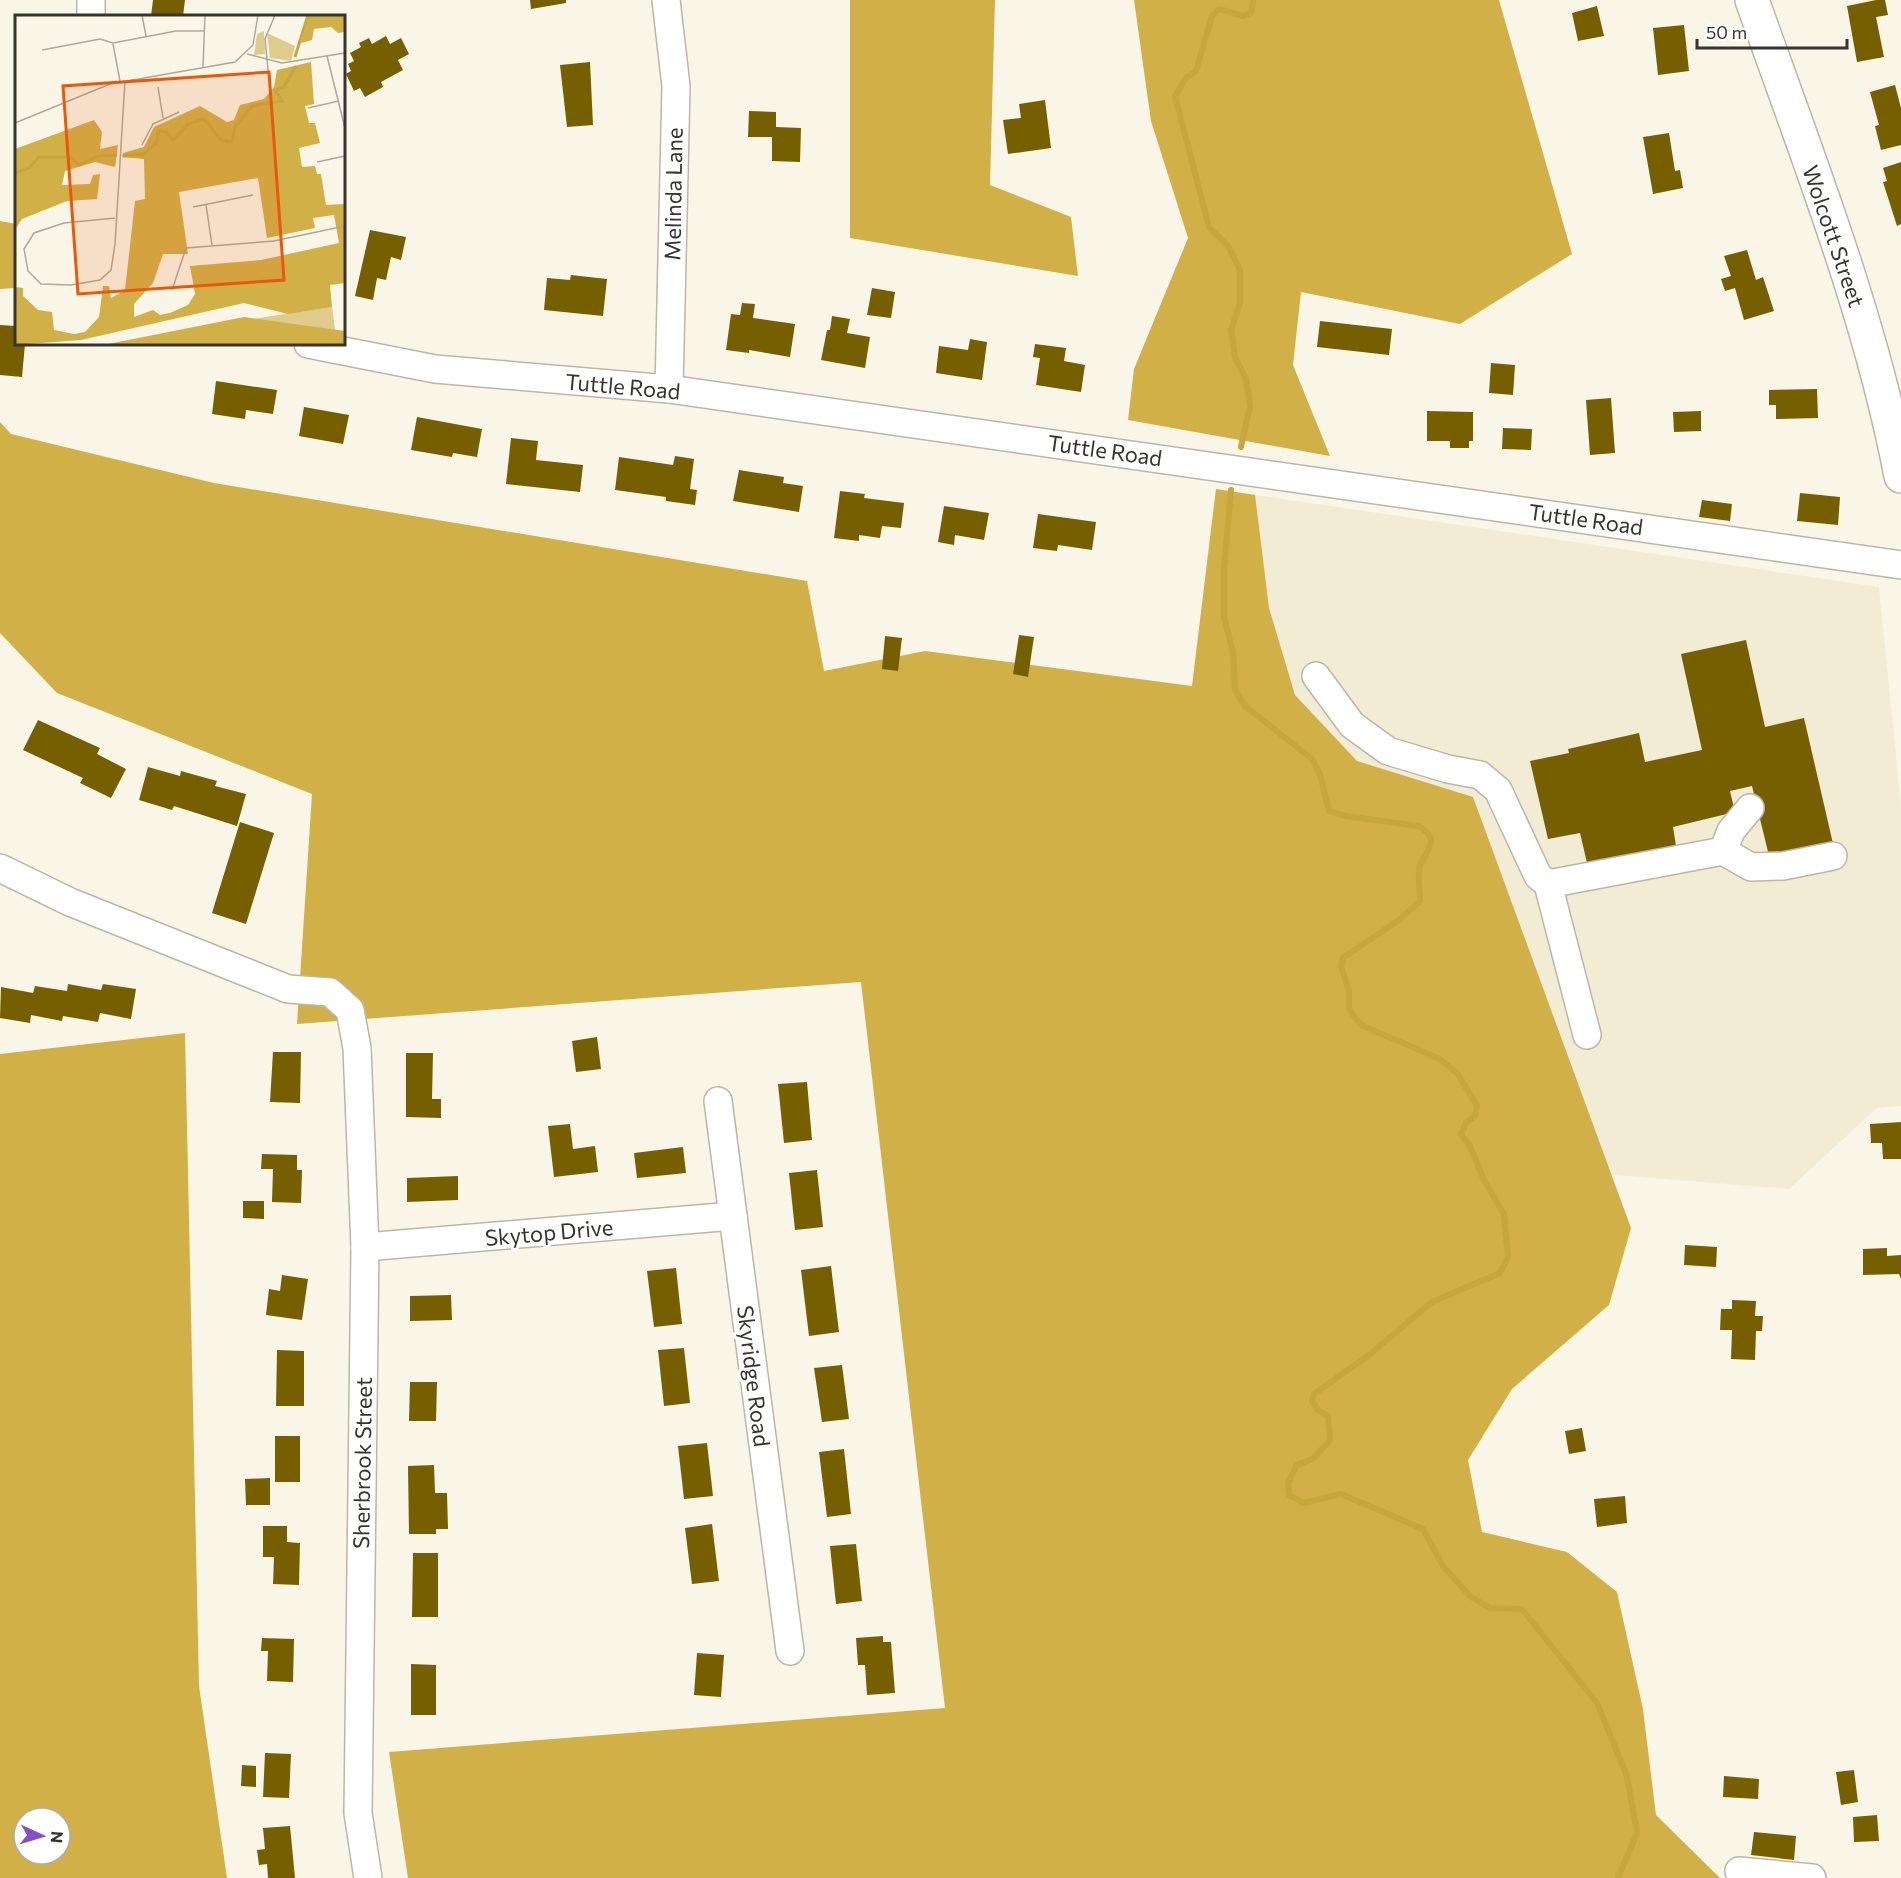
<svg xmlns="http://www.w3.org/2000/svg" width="1901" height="1878" viewBox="0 0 1901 1878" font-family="Commissioner,sans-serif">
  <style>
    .built { fill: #f3ecd5 }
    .forest { fill: #d0b047; fill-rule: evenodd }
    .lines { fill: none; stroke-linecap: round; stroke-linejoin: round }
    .stream { stroke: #c6a73c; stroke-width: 6 }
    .building { fill: #765f00 }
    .minor-casing { stroke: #bbb6a8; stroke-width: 30 }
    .major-casing { stroke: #bbb6a8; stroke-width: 36 }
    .minor { stroke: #fff; stroke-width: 27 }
    .major { stroke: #fff; stroke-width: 33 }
    .labels { text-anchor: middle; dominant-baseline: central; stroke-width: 6; stroke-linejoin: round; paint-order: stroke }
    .street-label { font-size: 22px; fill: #36342e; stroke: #fff }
    .inset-river { fill: none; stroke: #c6a73c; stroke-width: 3 }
    .inset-road { fill: none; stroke: #aca89d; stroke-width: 1.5 }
    .view { fill: #e8590c; fill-opacity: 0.15; stroke: #e8590c; stroke-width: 3 }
    .inset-edge { fill: none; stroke: #36342e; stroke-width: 3 }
  </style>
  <rect width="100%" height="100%" fill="#faf6e7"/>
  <path class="built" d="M1216,489L1879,587L1901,805V1106L1877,1108L1789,1189L1565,1171L919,1060L925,651L1192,686Z"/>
  <g class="forest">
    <path d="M850,0H995L990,185L1071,217L1078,276L850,238Z"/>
    <path d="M1134,0H1499L1572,254L1460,324L1301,292L1293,365L1330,456L1128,420L1134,369L1188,238L1151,121Z"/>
    <path d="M0,221L16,224V288L0,289Z"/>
    <path d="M0,422L11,434L214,483L807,581L824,671L925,651L1192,686L1216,489L1255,495L1269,608L1295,695L1357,761L1473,797L1631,1228L1609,1305L1512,1389L1468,1460L1482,1532L1567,1552L1617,1592L1643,1709L1656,1815L1720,1878H408L389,1752L945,1708L861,982L297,1024L312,794L57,693L0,633Z"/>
    <path d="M185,1033L199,1686L227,1878H0V1054ZM24,1818H60V1854H24Z"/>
  </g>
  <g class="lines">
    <g class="stream">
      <path d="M1241,447L1250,406L1246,379L1235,357L1231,330L1240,303V270L1228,246L1209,227L1175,96L1186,78L1196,71L1212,16L1219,9L1243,16L1251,13L1253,0"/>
      <path d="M1231,490L1224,569V617L1233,653L1235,690L1245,706L1312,759L1320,774L1329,811L1345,816L1418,826C1442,839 1427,849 1420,866C1417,875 1420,891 1420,901L1399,920L1343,958L1341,966L1349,991V1009L1361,1025L1440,1059L1458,1074L1477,1106L1475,1116L1466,1123L1461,1134L1470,1146L1484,1180L1504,1214L1508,1257L1500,1273L1432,1302L1369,1355L1314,1394L1312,1401L1318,1410L1328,1416L1330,1440L1314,1458L1297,1465L1288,1483L1289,1495L1304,1503L1341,1494L1423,1529L1443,1566L1471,1597L1490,1608L1522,1609L1597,1703L1627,1776L1637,1833L1618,1878"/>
    </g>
  </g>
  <g class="building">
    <path d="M153,0H185L183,16H151Z"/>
    <path d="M530,0H566V3L531,9Z"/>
    <path d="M1876,0H1885L1888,15L1876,17L1884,57L1857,62L1847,6Z"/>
    <path d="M1597,6L1604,36L1578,41L1572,13Z"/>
    <path d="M1684,25L1689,71L1658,75L1653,28Z"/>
    <path d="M386,36L390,44L401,38L409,54L398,60L403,70L381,82L383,87L365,97L360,88L354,91L346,74L351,71L348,64L354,61L350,53L361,47L359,43L369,38L372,44Z"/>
    <path d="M590,62L593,125L567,127L560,65Z"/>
    <path d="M1895,85L1901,108V145L1881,150L1875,126L1879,125L1870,92Z"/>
    <path d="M1045,100L1051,148L1008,154L1003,120L1021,118L1019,104Z"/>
    <path d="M749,111L776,112V127L801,128L800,162L772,161V137H748Z"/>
    <path d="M1669,133L1675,171L1680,170L1683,188L1653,194L1643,137Z"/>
    <path d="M1901,162V224L1897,226L1883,182L1887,181L1883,168Z"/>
    <path d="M370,230L406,237L401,260L391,257L386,280L377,278L373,300L355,296Z"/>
    <path d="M1747,250L1756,280L1763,277L1774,311L1744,320L1735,288L1725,291L1721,279L1731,276L1724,256Z"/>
    <path d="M571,275L607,279L603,316L544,310L547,278L570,280Z"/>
    <path d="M872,288L895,292L891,318L867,315Z"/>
    <path d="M742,303L755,304L753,318L795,324L790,357L749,350V353L726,350L731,314L740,315Z"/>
    <path d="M832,316L850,319L847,333L870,337L865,368L821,360L827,330H830Z"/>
    <path d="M1320,321L1392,329L1389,355L1317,347Z"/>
    <path d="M0,325L16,326V344H25L22,377L0,375Z"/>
    <path d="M970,339L987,342L982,380L936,373L939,346L968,350Z"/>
    <path d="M1035,344L1066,348L1064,361L1085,365L1081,392L1036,385L1040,358L1033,357Z"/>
    <path d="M1491,363L1515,365L1513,395L1489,393Z"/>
    <path d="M216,381L277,390L273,414L246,410L245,419L212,414Z"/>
    <path d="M1817,389L1818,418L1776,419V405H1769V390Z"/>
    <path d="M1611,398L1615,453L1590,455L1586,400Z"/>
    <path d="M304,407L349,415L343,444L299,436Z"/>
    <path d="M1427,411L1473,412V441H1469V448H1450V441H1427Z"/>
    <path d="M1701,411V431L1674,432L1673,412Z"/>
    <path d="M417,417L482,429L477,457L453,453L452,457L411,450Z"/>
    <path d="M1503,428L1532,429L1531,450L1502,449Z"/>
    <path d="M511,438L538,441L536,460L583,465L580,492L506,484Z"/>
    <path d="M675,456L694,459L690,489L697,490L695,505L666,501V497L615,490L619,457L673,465Z"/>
    <path d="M739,470L784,477L783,483L803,486L799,512L733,501Z"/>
    <path d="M840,491L865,494L864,498L904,503L901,528L882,526L880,538L859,535V541L834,538Z"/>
    <path d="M1800,493L1840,497L1838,525L1797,521Z"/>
    <path d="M1702,500L1732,504L1730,521L1699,517Z"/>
    <path d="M944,506L989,513L984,540L955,535L954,545L938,542Z"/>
    <path d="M1038,514L1096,522L1092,550L1058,545L1057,551L1033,548Z"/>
    <path d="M1019,635L1034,637L1028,677L1013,674Z"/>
    <path d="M885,636L902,638L898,671L882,669Z"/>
    <path d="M1746,640L1765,727L1804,718L1834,848L1770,860L1752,786L1730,791L1735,812L1673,827L1676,846L1588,867L1580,833L1548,839L1530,761L1569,753L1568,749L1639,733L1645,762L1702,750L1681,654Z"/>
    <path d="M38,720L100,748L97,754L126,769L111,798L80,783L83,778L23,750Z"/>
    <path d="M148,767L180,776L181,771L217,781L215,786L246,794L237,826L174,806L172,810L139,800Z"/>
    <path d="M240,822L274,833L246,924L212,913Z"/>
    <path d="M68,984L101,990L103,984L136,989L131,1019L100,1013L98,1022L63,1016L62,1021L31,1015L30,1023L0,1018L1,987L33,993L35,986L67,991Z"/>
    <path d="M597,1037L601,1069L576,1072L572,1041Z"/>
    <path d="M273,1052H301L300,1103L270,1102Z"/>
    <path d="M406,1053H433L432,1099H441V1118L406,1117Z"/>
    <path d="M807,1082L812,1140L784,1143L778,1084Z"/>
    <path d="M1901,1122V1159H1883L1882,1143H1871L1870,1124Z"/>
    <path d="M570,1124L573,1149L595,1146L598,1172L554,1177L548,1126Z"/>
    <path d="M683,1147L686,1173L637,1178L634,1153Z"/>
    <path d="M262,1154L297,1155V1170H302L301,1203L272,1202L273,1169H261Z"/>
    <path d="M817,1170L823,1227L795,1230L789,1173Z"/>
    <path d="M458,1176V1200L407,1202V1178Z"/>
    <path d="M243,1201H264V1219L243,1218Z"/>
    <path d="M1685,1245L1717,1247L1716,1267L1684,1265Z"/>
    <path d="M1887,1248V1256L1901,1255V1279L1899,1274L1863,1275V1249Z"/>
    <path d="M831,1266L839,1332L809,1336L801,1270Z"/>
    <path d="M676,1268L682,1324L654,1327L647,1271Z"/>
    <path d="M282,1275L308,1279L302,1320L266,1315L269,1289L280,1291Z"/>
    <path d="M451,1295L452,1320L410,1321V1296Z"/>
    <path d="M1732,1300L1756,1301L1755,1316H1763L1762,1331H1756L1755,1360L1731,1359L1732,1330H1720L1721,1309H1732Z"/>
    <path d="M684,1348L690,1403L664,1406L658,1350Z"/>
    <path d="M277,1350L304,1351V1406H276Z"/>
    <path d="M842,1365L849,1419L822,1422L814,1368Z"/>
    <path d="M410,1382H437L436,1421H409Z"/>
    <path d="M1582,1428L1586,1451L1569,1454L1565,1431Z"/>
    <rect x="275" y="1436" width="25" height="46"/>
    <path d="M707,1443L713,1496L684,1499L678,1446Z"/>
    <path d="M844,1449L851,1514L827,1517L819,1452Z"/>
    <path d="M434,1465L435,1493H447L448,1529H436V1534H409L408,1466Z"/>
    <path d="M270,1478V1505H246L245,1479Z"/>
    <path d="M1625,1496L1627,1523L1597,1527L1594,1499Z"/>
    <path d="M712,1524L719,1581L692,1584L685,1528Z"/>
    <path d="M263,1526H287V1542L300,1543L299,1585L273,1584L274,1557H263Z"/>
    <path d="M856,1544L862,1601L836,1604L830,1546Z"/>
    <path d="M413,1553H438V1617H412Z"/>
    <path d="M883,1636V1642H891L895,1693L867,1695L865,1665H858L856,1638Z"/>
    <path d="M262,1638L294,1639L293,1682L267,1681L268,1651H261Z"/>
    <path d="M697,1653L724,1655L721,1697L694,1695Z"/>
    <path d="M411,1664L436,1665V1715H411Z"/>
    <path d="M265,1753L291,1754L289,1798L263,1797Z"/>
    <path d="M242,1765L256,1766V1787L241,1786Z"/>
    <path d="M1854,1770L1858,1802L1841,1805L1836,1772Z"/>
    <path d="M1724,1776L1759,1779L1758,1799L1723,1797Z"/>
    <path d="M1877,1815L1879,1841L1854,1842L1853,1817Z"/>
    <path d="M290,1826L295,1878H268L267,1864L259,1865L257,1850L265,1849L263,1828Z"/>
    <path d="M1754,1832L1796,1836L1794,1860L1751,1855Z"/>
  </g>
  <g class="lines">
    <g class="minor-casing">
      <g id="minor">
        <path d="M91,0V16"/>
        <path d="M666,0L676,86L669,389"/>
        <path d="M308,344L435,369L669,389L1901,565"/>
        <path d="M1316,676L1352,725L1388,751L1448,769L1480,775L1498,790L1538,876L1548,884L1587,1035"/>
        <path d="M1723,851L1731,831L1750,808"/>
        <path d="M0,868L70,902L288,989L330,992L350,1010L357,1048L365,1247L358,1813L368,1878"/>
        <path d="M1548,884L1723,851L1751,867L1783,866L1833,856"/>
        <path d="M718,1101L790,1651"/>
        <path d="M365,1247L733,1216"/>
        <path d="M1739,1871L1812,1878"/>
      </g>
    </g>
    <g class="major-casing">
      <path id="major" d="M1752,0C1807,156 1870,313 1901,476"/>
    </g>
    <use href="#minor" class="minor"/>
    <use href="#major" class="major"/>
  </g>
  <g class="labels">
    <g class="street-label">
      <text transform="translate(673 194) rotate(-89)">Melinda Lane</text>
      <text transform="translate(1834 236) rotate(71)">Wolcott Street</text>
      <text transform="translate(623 386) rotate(5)">Tuttle Road</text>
      <text transform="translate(1105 450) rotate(8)">Tuttle Road</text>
      <text transform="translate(1586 519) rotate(8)">Tuttle Road</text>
      <text transform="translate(549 1232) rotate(-5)">Skytop Drive</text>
      <text transform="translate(754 1376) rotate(83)">Skyridge Road</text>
      <text transform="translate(362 1463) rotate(-89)">Sherbrook Street</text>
    </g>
  </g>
  <g transform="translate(15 15)">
    <rect width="330" height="330" fill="#faf6e7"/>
    <path d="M249,16L250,39L239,40L242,19ZM252,18L280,31L276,46L255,43ZM317,292L322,330L211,308Z" fill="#dfcb8c"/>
    <path d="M294,0H330V17L323,18L316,12L299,14L297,25L286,28ZM296,47L299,89L290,91L294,108H300L305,128L284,133L287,152L300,151L302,159H306L311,190L329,189L330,198V268L315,270L317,292L273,299L229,288L66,325L0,330V272L8,273V281L23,295L37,297L39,315L59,319L70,317L84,302L88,271H94L96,283L110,275L120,186L130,184L129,144L107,142L108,138L129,132L139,112L185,91L212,107L219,105L225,90L249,84L259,72L262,55ZM243,163L252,223L300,213L298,203L319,200L324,228L246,245L175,251L180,279L173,290L155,298L145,300L138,295L119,302V289L138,268L148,239H173L164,177ZM79,105L87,117L85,134L103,130L100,152L80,147L50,156L47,170L75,169L78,160L85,159L82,184L52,186L7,204L0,215V134ZM229,302L330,316V330H88Z" fill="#d0b047" fill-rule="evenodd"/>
    <path class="inset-river" d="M280,42L293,0M108,141L129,139L142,127L144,116L151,117L158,125L173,109L189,104L206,125L217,127L220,112L237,91L267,86L260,75L269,72L281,51M0,158L14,153L24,142H55L64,150L83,141L102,140"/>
    <path class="inset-road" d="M127,0L131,21M98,28L161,16H189M98,29L105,66M27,35L85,24L98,28M232,39L267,48L330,38M312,41L330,113M188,52L190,0M143,72L148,103M255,74L250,24L260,0M293,93L324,86M0,108L95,69L220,47L238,30L243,0M127,130L138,109L164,97M302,147L330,141M191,190L197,230M178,192L238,180M100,203L49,208L19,218L9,234L13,256L26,269L56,270L85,265L96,255L100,229L110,66M157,275L171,233L259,226L330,211"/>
    <path class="view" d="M254,57L269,265L63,279L48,71Z"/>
    <rect width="330" height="330" class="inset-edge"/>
  </g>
  <g transform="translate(42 1836) rotate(94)"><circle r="28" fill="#ffffff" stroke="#afaeab" stroke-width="1.5"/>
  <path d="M0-4.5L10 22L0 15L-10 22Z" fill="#874fc6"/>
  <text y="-9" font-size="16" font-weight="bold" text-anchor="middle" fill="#36342e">N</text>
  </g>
  <path d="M1697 39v9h150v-9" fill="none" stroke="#36342e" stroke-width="3"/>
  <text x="1706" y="39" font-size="18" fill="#36342e" stroke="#ffffff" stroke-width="4.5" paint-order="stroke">50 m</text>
</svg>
